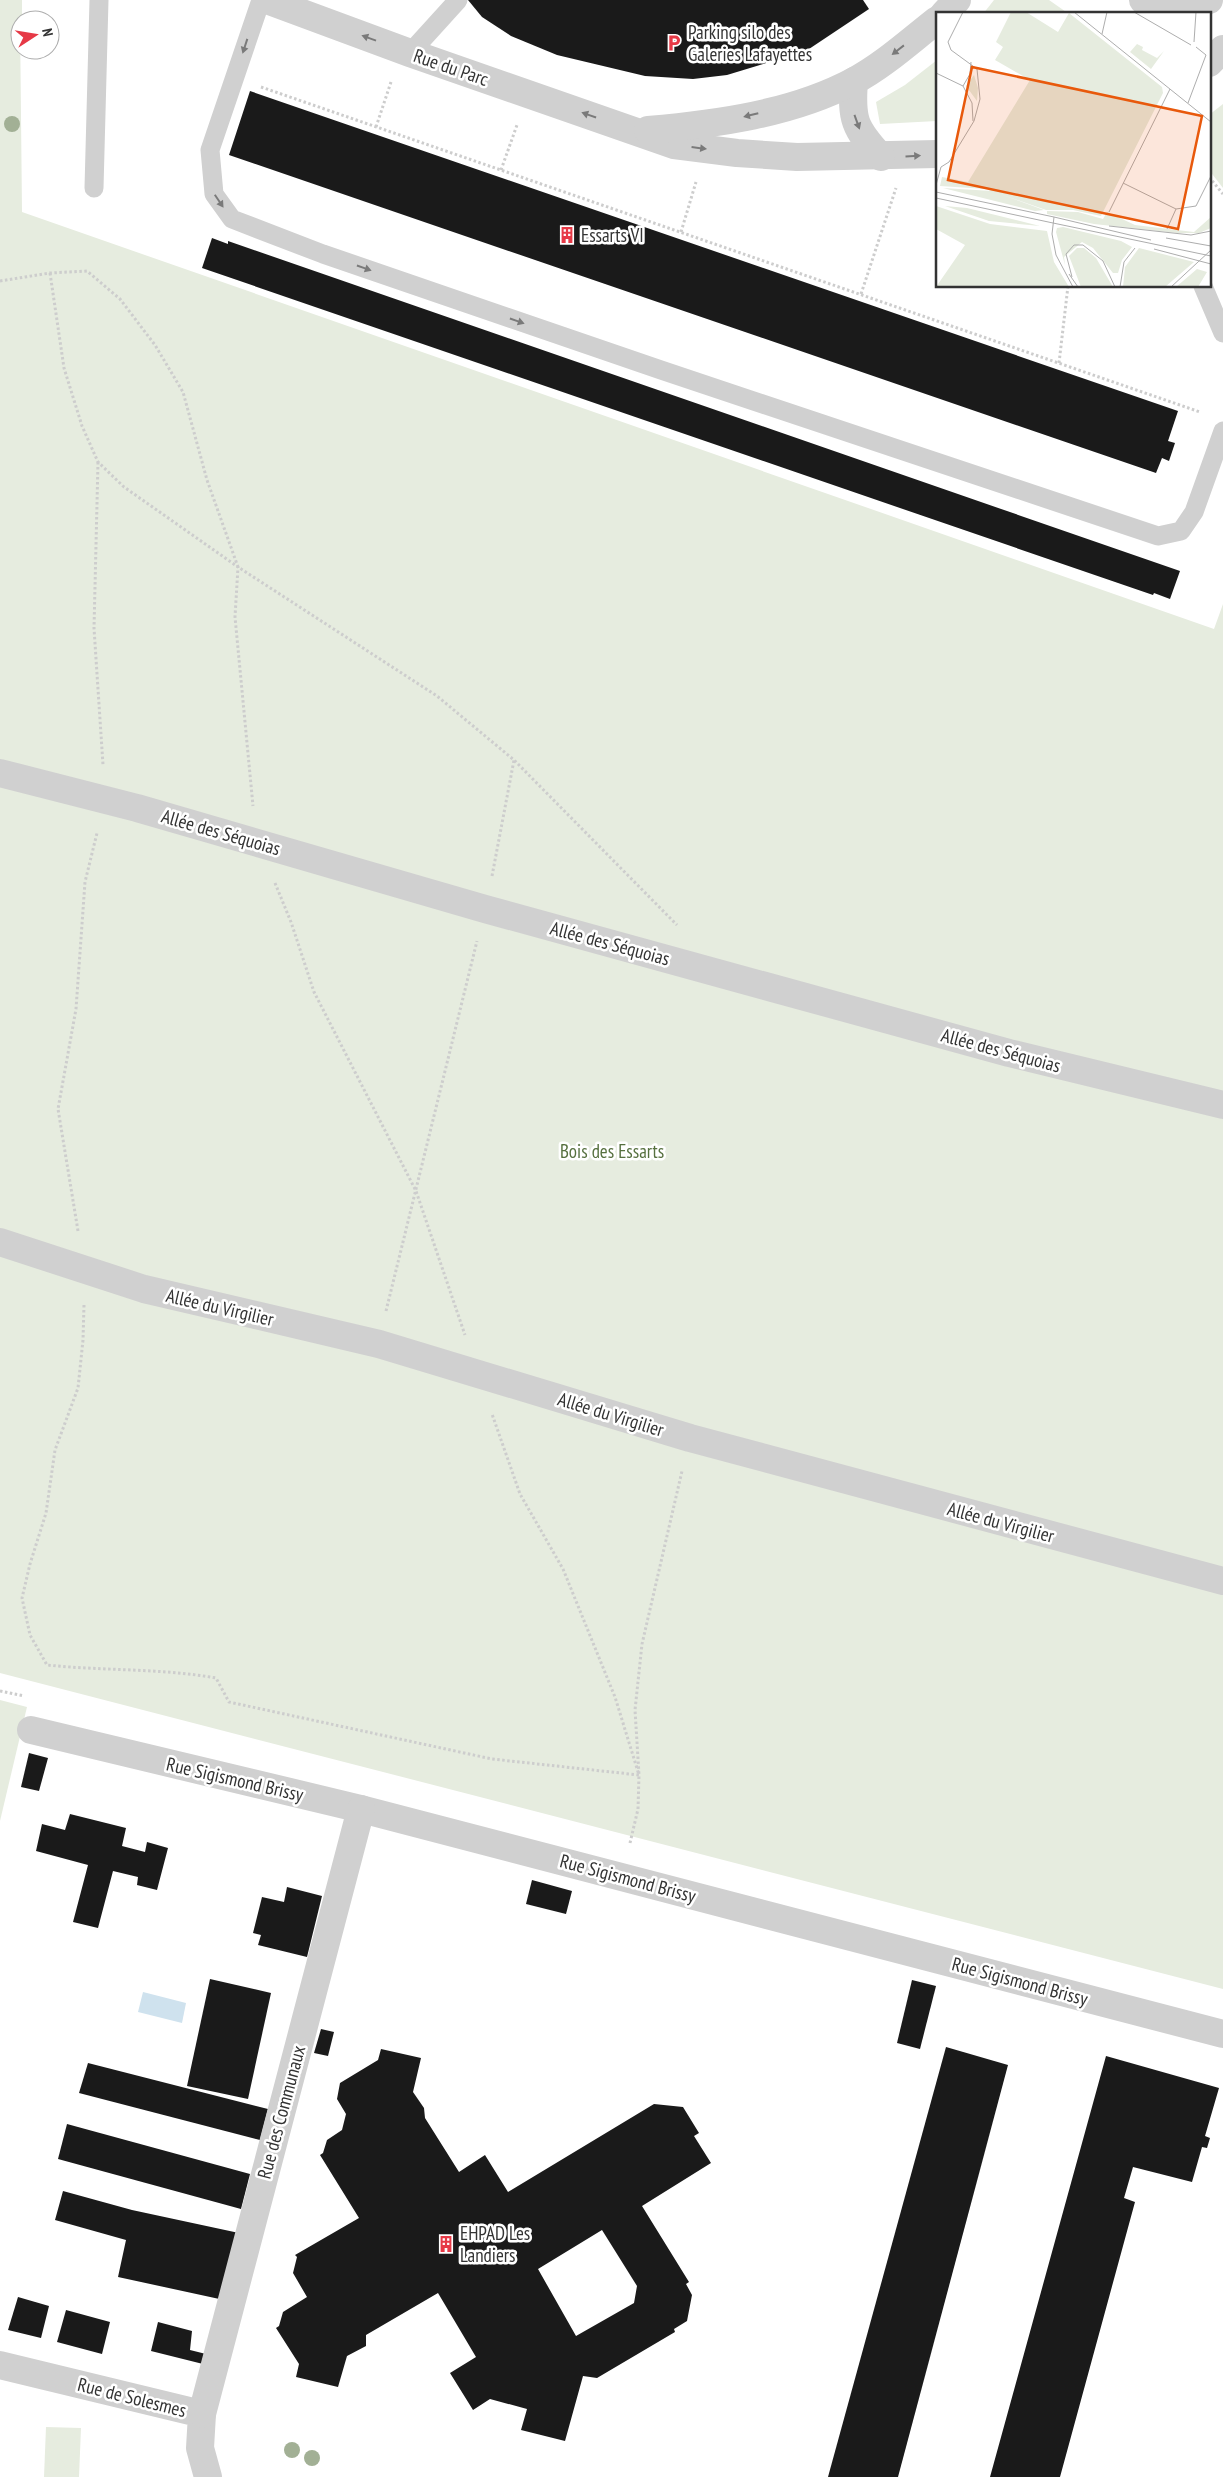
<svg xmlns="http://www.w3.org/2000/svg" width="1223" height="2477" viewBox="0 0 1223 2477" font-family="'PT Sans Narrow',sans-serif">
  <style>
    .green { fill: #e6ecdf }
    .water { fill: #cfe2ee }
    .building { fill: #1a1a1a; fill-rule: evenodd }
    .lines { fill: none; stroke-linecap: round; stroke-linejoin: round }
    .path { stroke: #cdcdcd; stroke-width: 3; stroke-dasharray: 2.5 2.5; stroke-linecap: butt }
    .service { stroke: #d0d0d0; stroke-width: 19 }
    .pedestrian { stroke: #d0d0d0; stroke-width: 28 }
    .minor { stroke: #d0d0d0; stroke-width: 28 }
    .tree { fill: #a2b095 }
    .oneway { fill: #7a7a7a }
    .labels { text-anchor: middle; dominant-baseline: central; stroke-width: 5; stroke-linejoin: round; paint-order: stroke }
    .poi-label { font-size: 19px; fill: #333; stroke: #fff; text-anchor: start }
    .street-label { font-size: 19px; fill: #333; stroke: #fff }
    .park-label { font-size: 19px; fill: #56703f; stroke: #fff }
    .inset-road { fill: none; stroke: #adadad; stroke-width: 1 }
    .view { fill: #e8590c; fill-opacity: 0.15; stroke: #e8590c; stroke-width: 2.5 }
    .inset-edge { fill: none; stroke: #333; stroke-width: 2.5 }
  </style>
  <rect width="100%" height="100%" fill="#fff"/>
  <g class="green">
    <path d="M0,0H22V20H20L22,212L1214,629L1223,604V1989L0,1673Z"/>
    <path d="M994,0H1049L1069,14H983Z"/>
    <path d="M937,60V121L880,124L876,102L905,85Z"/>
    <path d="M1223,104V188L1209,170V115Z"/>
    <path d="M0,1700L27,1707L0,1821Z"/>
    <path d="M46,2427L81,2428L79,2477H44Z"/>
  </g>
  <path class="water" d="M143,1992L186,2003L182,2023L138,2012Z"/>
  <g class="building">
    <path d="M468,0H863L869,9L806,51L727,75L693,79L645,76L557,55L511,36L482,17Z"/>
    <path d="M250,91L1178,411L1168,441L1175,443L1169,461L1162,458L1156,473L229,155Z"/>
    <path d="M212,238L228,244V241L1180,571L1170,599L1154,593L1153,595L202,268Z"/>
    <path d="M29,1753L48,1758L39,1791L21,1787Z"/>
    <path d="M70,1814L126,1828L122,1846L145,1852L147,1842L168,1848L157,1890L137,1885L138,1877L113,1871L98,1928L73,1922L88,1865L36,1851L42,1824L65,1830Z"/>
    <path d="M532,1880L572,1891L566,1914L526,1904Z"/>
    <path d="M287,1887L322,1896L307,1957L258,1945L261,1935L253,1933L262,1897L284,1902Z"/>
    <path d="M210,1979L271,1993L248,2099L187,2086Z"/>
    <path d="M912,1980L936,1986L920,2049L897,2043Z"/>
    <path d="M321,2029L334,2032L328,2056L314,2053Z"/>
    <path d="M946,2047L1008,2065L898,2477H828Z"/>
    <path d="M381,2049L421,2058L413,2092L424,2108L425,2118L459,2172L485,2155L508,2192L654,2104L683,2107L699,2133L694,2136L711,2163L642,2206L689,2282L686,2284L692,2295L687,2321L674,2329L675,2332L597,2378L583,2376L565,2441L521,2430L527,2409L490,2399L473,2410L450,2373L476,2357L438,2293L366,2335V2346L347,2356L338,2387L296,2377L299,2364L276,2328L279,2326L283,2312L307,2297L293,2273L297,2257L295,2255L359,2218L320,2155L323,2153L327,2140L342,2130L346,2114L337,2099L340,2083L378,2060ZM602,2230L637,2286L634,2303L576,2336L538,2269Z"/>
    <path d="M1106,2056L1219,2088L1205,2136L1210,2138L1207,2148L1202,2147L1192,2182L1133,2167L1124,2198L1135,2202L1060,2477H990Z"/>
    <path d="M88,2063L268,2109L260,2140L79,2093Z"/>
    <path d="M67,2124L250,2174L241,2209L58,2159Z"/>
    <path d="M63,2191L132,2210L239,2233L224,2300L118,2277L126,2240L55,2220Z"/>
    <path d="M18,2297L49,2306L41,2338L8,2330Z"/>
    <path d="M66,2310L110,2322L102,2354L57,2342Z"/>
    <path d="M158,2322L192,2331L190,2350L206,2354L203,2364L151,2351Z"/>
  </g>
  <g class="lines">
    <g class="path">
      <path d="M1077,12V14"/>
      <path d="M261,87L1200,412"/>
      <path d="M376,127L391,82"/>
      <path d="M501,170L517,125"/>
      <path d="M1209,177L1223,194"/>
      <path d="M681,232L696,182"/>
      <path d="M50,273L64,368L82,426L98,462L124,487L238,567L235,617L253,806"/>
      <path d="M0,281L50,273L87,271L120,299L155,345L183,392L207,480L238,567L437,696L514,760L677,925"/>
      <path d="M861,294L896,188"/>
      <path d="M1059,363L1068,286"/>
      <path d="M98,462L94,628L103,765"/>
      <path d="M492,876L514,760"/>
      <path d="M275,883L291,922L314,992L416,1191L465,1335"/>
      <path d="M78,1231L58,1109L76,1009L85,882L97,833"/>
      <path d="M84,1305L83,1340L78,1388L55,1450L46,1513L30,1564L22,1598L30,1635L47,1665C103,1671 160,1668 216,1678L229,1702L492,1759L639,1775L615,1697L563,1569L520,1494L492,1414"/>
      <path d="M386,1311L477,941"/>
      <path d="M0,1691L24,1696"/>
      <path d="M630,1843L638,1809L639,1775L635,1710L642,1644L682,1471"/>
    </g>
    <g class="service">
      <path d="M261,0L210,150L214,194L232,219L323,254L661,370L1158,536L1181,531L1194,512L1223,431"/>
      <path d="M410,53L458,0"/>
      <path d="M94,188L99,0"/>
      <path d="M1203,286L1223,333"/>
    </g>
    <g class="pedestrian">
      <path d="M0,773L137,808L485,909L1009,1053L1223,1105"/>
      <path d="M0,1242L144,1289L379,1344L690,1438L1223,1581"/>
    </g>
    <g class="minor">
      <path d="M267,0L410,53L674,145L737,153L797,157L937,154"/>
      <path d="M1143,0L1196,5L1209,0"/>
      <path d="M944,14L957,0"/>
      <path d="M1209,63L1223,49"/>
      <path d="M854,81C851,119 854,128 881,157"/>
      <path d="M648,130C716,124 792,114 854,81C884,65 910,41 937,20"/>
      <path d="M31,1730L361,1809L1223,2034"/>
      <path d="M0,2365L202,2414L200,2448L208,2477"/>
      <path d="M202,2414L361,1809"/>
    </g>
  </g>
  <g class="tree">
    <circle cx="12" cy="124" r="8"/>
    <circle cx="292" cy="2450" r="8"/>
    <circle cx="312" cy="2458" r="8"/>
  </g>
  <defs><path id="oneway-solid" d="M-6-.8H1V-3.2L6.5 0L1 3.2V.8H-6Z" transform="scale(1.25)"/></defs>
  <g class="oneway">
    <use href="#oneway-solid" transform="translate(369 38) rotate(-160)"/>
    <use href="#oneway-solid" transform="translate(245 46) rotate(108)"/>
    <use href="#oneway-solid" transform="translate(898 50) rotate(142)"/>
    <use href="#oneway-solid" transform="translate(589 115) rotate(-161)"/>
    <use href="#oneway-solid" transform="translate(751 115) rotate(166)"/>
    <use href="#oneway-solid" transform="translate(857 122) rotate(70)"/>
    <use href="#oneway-solid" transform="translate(699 148) rotate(7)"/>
    <use href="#oneway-solid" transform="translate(913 156) rotate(-3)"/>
    <use href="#oneway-solid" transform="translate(219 201) rotate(56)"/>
    <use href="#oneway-solid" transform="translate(364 268) rotate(19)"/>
    <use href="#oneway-solid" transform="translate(517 321) rotate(19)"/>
  </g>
  <defs>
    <g id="parking-bare" transform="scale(1.35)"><path d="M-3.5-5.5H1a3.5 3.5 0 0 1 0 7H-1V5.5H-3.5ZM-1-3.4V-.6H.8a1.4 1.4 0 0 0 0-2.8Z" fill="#e63946" stroke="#fff" stroke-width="2.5" paint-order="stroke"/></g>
    <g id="building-bare" transform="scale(1.35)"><path d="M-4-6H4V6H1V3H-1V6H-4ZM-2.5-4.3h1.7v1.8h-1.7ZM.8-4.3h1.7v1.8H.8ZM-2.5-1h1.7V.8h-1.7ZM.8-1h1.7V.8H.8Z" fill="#e63946" stroke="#fff" stroke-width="2.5" paint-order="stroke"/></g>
  </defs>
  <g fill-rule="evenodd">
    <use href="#parking-bare" x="674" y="43"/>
    <use href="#building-bare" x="567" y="235"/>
    <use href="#building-bare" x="446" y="2244"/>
  </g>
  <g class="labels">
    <g class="poi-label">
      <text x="688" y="32">Parking silo des<tspan x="688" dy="22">Galeries Lafayettes</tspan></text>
      <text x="581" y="235">Essarts VI</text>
      <text x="460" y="2233">EHPAD Les<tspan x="460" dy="22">Landiers</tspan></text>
    </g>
    <g class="street-label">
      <text transform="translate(451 67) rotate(19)">Rue du Parc</text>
      <text transform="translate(221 832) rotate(16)">Allée des Séquoias</text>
      <text transform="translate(610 943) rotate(15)">Allée des Séquoias</text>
      <text transform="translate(1001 1050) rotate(15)">Allée des Séquoias</text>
      <text transform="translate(220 1307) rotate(13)">Allée du Virgilier</text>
      <text transform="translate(611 1414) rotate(17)">Allée du Virgilier</text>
      <text transform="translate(1001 1522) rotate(15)">Allée du Virgilier</text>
      <text transform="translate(235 1779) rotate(13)">Rue Sigismond Brissy</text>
      <text transform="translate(628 1878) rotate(15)">Rue Sigismond Brissy</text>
      <text transform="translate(1020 1981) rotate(15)">Rue Sigismond Brissy</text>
      <text transform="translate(281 2112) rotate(-75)">Rue des Communaux</text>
      <text transform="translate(132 2397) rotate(14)">Rue de Solesmes</text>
    </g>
    <g class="park-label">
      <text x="612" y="1151">Bois des Essarts</text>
    </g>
  </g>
  <g transform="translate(936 12)">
    <rect width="275" height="275" fill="#fff"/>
    <path d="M75,0H90L122,20L133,1L226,75L227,81L165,204L137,198H110L50,177L4,174L6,165L32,170L94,68L59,48L67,35L60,30ZM201,32L207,35L206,38L221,46L228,39L215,57L194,40ZM38,63L42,76L41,89L30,74ZM7,176L56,179L108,198L99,199ZM0,194L54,212L111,219L118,250L133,275H0L29,233L0,217ZM9,194L31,196L104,214L53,209ZM111,199L142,200L167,207L171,200L199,213L258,220L275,205V216L263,221H241L158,212L111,202ZM127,215L185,229L196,235L186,248L182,261H177L157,236L146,230L128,245L129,253L120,220L121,216ZM141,236H148L160,246L177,275H145L133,244ZM203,236L258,250L229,275H187L189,255ZM261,257L271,260L262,275H240Z" fill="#e6ecdf"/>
    <path class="inset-road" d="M138,0L275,110M198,0L255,33M166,22L171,0M258,30L260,0M35,50L34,62L27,74L36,91L37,109M0,61L27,74M252,91L270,43L260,35M187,171L240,197M0,173L5,155L13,150L38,109L44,87L41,57L15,38L12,30L27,0M0,180L118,205L116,222L120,243L137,275M0,186L117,211M173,200L234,77M118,205L215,228M117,211L275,244M173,214L255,223L275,219M231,217L240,197L260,194L275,164M230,226L275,234M218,237L275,252M133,262L142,275M136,265L130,242L138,233H147L167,249L179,275M184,275L188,250L199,236M235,275L275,238"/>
    <path class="view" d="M36,55L266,104L242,217L12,168Z"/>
    <rect width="275" height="275" class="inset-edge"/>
  </g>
  <g transform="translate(35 35) rotate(78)"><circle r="24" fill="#ffffff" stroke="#adadad"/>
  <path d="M0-4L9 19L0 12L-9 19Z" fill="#e63946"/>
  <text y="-8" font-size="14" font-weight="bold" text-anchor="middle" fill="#333333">N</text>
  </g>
</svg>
